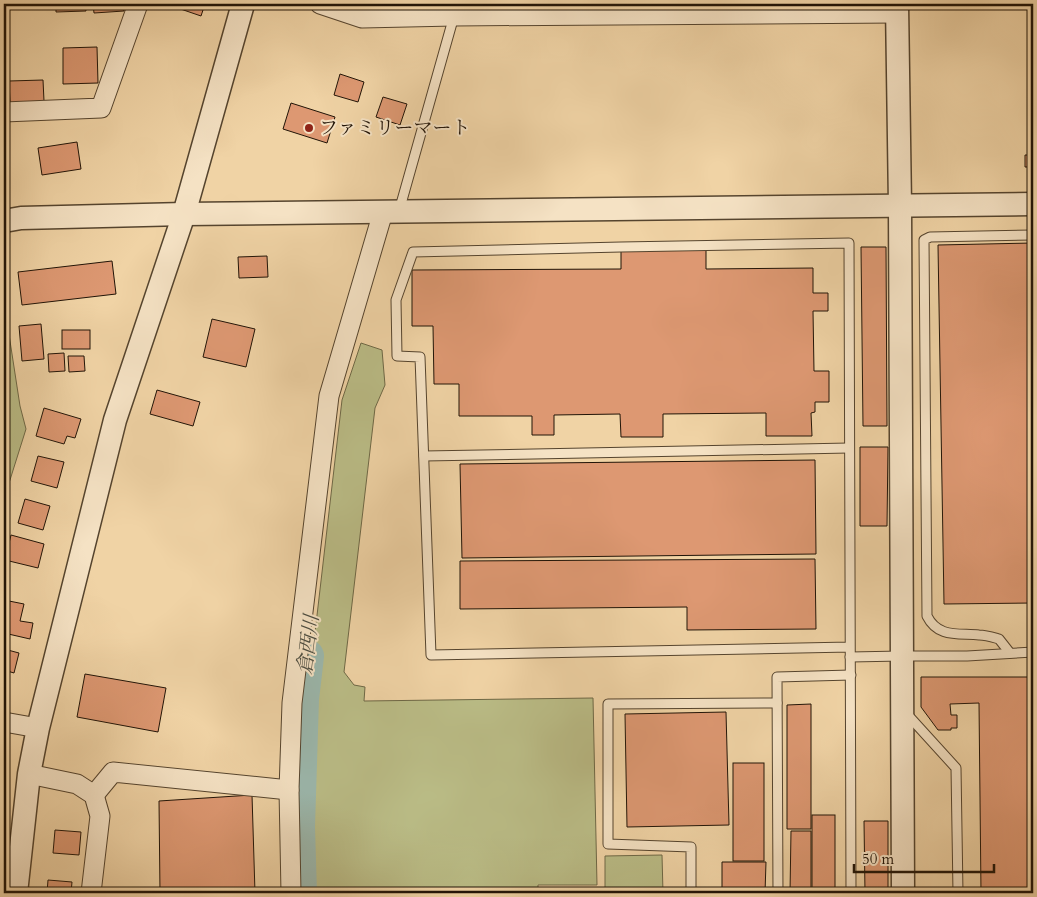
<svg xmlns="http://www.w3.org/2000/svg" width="1037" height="897" viewBox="0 0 1037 897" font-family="Cardo,'Noto Serif JP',serif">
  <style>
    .green { fill: #babc86; stroke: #6e6846 }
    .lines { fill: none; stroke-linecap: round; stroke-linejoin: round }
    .river { stroke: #9bb7ac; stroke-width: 34 }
    .building { fill: #dd9872; stroke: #211407 }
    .service-casing { stroke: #55442e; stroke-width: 11 }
    .minor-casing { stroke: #55442e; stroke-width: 21 }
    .tertiary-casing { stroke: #55442e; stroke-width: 25 }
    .service { stroke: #f5e2c4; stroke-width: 9 }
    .minor { stroke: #f5e2c4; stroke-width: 19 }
    .tertiary { stroke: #f5e2c4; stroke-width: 22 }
    .poi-dot { fill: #8f2418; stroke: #f5e2c4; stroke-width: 2 }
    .labels { text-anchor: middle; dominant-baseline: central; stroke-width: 4; stroke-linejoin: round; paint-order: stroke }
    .poi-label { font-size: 19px; fill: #211407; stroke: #f5e2c4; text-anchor: start }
    .water-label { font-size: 20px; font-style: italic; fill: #4c4d41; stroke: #f5e2c4 }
  </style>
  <rect width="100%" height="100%" fill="#f0d3a5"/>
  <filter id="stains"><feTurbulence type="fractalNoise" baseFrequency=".004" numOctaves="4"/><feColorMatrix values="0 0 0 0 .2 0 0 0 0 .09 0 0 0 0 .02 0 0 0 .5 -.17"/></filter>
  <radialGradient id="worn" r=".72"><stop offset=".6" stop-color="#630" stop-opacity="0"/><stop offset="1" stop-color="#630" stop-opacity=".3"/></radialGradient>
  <g class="green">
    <path d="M6,315L20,406L26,429L4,499V316Z"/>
    <path d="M361,343L382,350L385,385L375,408L344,672L354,685L365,687L364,701L593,698L597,885H538V893H308V693L342,400Z"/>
    <path d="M662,855L663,893H605V856Z"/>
  </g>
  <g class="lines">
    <path class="river" d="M300,893L298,827L302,699L307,656"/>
  </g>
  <g class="building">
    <path d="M19,4H45V7L19,6Z"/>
    <path d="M56,4H85L86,11L56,12Z"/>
    <path d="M93,4H123L124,11L94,13Z"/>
    <path d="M166,4H205L201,16Z"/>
    <path d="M97,47L98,83L63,84V48Z"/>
    <path d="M340,74L364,82L358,102L334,95Z"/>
    <path d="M43,80L44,101L10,103L9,81Z"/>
    <path d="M383,97L407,104L400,125L376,117Z"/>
    <path d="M291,103L335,117L327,143L283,129Z"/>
    <path d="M77,142L81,169L42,175L38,148Z"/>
    <path d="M1025,155H1033V174V167H1025Z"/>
    <path d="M1033,243V603L944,604L938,245Z"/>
    <path d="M706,246V269L813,268V293H828V311H813L814,371H829V402H815V412L811,413L812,436H766V413L663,414V437H621L620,414L554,415V435H532V416H459V384H434L433,326H412V270L621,269V247Z"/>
    <path d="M861,247H886L887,426H863Z"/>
    <path d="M267,256L268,277L239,278L238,257Z"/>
    <path d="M112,261L116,294L22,305L18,272Z"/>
    <path d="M212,319L255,329L246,367L203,357Z"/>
    <path d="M41,324L44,359L22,361L19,326Z"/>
    <rect x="62" y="330" width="28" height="19"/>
    <path d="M64,353L65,371L49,372L48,354Z"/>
    <path d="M68,356H84L85,371L69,372Z"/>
    <path d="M157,390L200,402L193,426L150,414Z"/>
    <path d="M44,408L81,419L75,438L67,436L64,444L36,436Z"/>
    <path d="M860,447H888L887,526H860Z"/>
    <path d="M38,456L64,462L57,488L31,481Z"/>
    <path d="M815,460L816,554L462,558L460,464Z"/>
    <path d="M25,499L50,506L43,530L18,523Z"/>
    <path d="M11,535L44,544L38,568L5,560Z"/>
    <path d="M815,559L816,629L687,630V607L460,609V561Z"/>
    <path d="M4,600L24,604L20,621L33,623L30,639L4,633Z"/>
    <path d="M4,649L19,653L14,673L4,670Z"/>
    <path d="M85,674L166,688L158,732L77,717Z"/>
    <path d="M921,677H1033V893H981L979,703L950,704L951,715H957V728H951V730H938L921,707Z"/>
    <path d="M811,704V829H787V705Z"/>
    <path d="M726,712L729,825L627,827L625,714Z"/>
    <rect x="733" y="763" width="31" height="98"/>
    <path d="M252,795L255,893H160L159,801Z"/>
    <rect x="812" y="815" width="23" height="78"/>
    <path d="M864,821H888V893H865Z"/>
    <path d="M55,830L81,832L79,855L53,853Z"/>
    <path d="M791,831H811V893H790Z"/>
    <path d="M722,862H766L765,893H722Z"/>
    <path d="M48,880L72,882L71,893H47Z"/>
  </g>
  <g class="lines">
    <g class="service-casing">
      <g id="service">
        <path d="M399,211L454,16"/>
        <path d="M424,456L849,448"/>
        <path d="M850,647L431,655L420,357L397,356L396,300L413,252L621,247L849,243L851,893"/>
        <path d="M1010,653L999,639C992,637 986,635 979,635C958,633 938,638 927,616L924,240L930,237L1033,235"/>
        <path d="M850,657L902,656H967L1033,652"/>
        <path d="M906,713L956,768L958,893"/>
        <path d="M691,893V847L608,844V704L777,703"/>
        <path d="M778,893L777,677L851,675"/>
      </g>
    </g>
    <g class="minor-casing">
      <g id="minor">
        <path d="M320,4L362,18L454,16L897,13"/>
        <path d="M4,112L101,108L138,4"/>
        <path d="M4,722L38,728"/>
        <path d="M29,774L77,784L94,795L100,816L91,893"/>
        <path d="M94,795L113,772L289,790"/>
        <path d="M291,893L289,790L292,703L329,396L383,212"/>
      </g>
    </g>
    <g class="tertiary-casing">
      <g id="tertiary">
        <path d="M897,4L900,206L903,893"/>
        <path d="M4,221L21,218L184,214L1033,204"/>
        <path d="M16,893L29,774L38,728L115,420L184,214L243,4"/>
      </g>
    </g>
    <use href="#service" class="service"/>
    <use href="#minor" class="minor"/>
    <use href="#tertiary" class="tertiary"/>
  </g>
  <circle class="poi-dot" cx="309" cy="128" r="5"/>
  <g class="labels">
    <g class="poi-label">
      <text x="319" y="128">ファミリーマート</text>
    </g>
    <g class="water-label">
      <text transform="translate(308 645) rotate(-83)">倉西川</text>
    </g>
  </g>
  <rect width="1037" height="897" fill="none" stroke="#f0d3a5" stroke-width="20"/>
  <rect x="5" y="5" width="1027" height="887" fill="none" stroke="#211407" stroke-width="2.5"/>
  <rect x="10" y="10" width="1017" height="877" fill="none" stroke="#211407"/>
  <path d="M854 864v8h140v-8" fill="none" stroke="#211407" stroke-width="2.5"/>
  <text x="862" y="864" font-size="15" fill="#211407" stroke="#f5e2c4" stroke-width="4" paint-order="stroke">50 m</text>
  <rect width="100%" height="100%" filter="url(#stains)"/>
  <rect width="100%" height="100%" fill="url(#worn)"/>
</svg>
